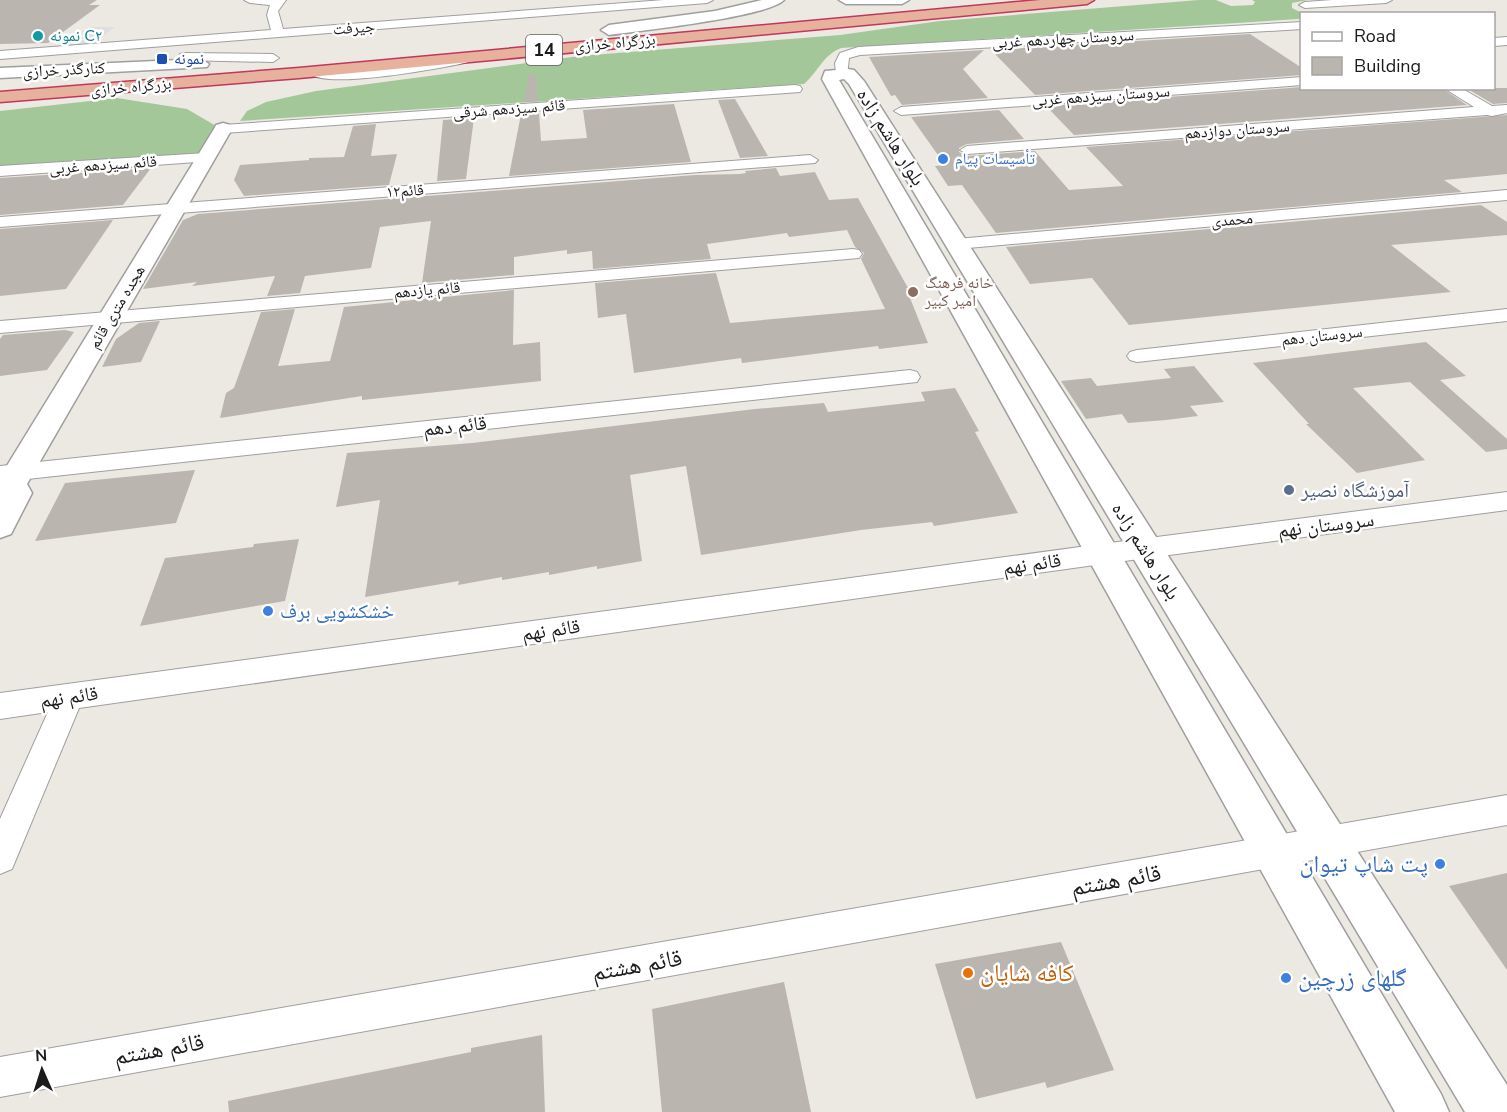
<svg xmlns="http://www.w3.org/2000/svg" width="1507" height="1112" viewBox="0 0 1507 1112" font-family="'Nunito Sans','Noto Naskh Arabic',sans-serif">
  <style>
    .forest { fill: #a4c79a }
    .parking { fill: #dfdfdf }
    .building { fill: #bbb5af }
    .lines { fill: none; stroke-linecap: round; stroke-linejoin: round }
    .minor-casing { stroke: #9f9f9f; stroke-width: 2 }
    .tertiary-casing { stroke: #9f9f9f; stroke-width: 3 }
    .trunk-casing { stroke: #c3365c; stroke-width: 3 }
    .minor { fill: #fff; fill-rule: evenodd }
    .tertiary { fill: #fff; fill-rule: evenodd }
    .trunk { fill: #e6b29d; fill-rule: evenodd }
    .culture-dot { fill: #0f9aa8; stroke: #fff; stroke-width: 2 }
    .transit-dot { fill: #1a4fb4; stroke: #fff; stroke-width: 2 }
    .shop-dot { fill: #3f7fe0; stroke: #fff; stroke-width: 2 }
    .education-dot { fill: #8d6e63; stroke: #fff; stroke-width: 2 }
    .service-dot { fill: #5c6f8a; stroke: #fff; stroke-width: 2 }
    .food-dot { fill: #e8710a; stroke: #fff; stroke-width: 2 }
    .labels { text-anchor: middle; dominant-baseline: central; stroke-width: 5; stroke-linejoin: round; paint-order: stroke }
    .far-street-label { font-size: 16px; fill: #1b1b1b; stroke: #fff }
    .far-culture-label { font-size: 16px; fill: #0d838f; stroke: #fff; text-anchor: start }
    .far-transit-label { font-size: 16px; fill: #164399; stroke: #fff; text-anchor: start }
    .far-shop-label { font-size: 16px; fill: #366cbe; stroke: #fff; text-anchor: start }
    .far-education-label { font-size: 16px; fill: #785e54; stroke: #fff; text-anchor: start }
    .shield { fill: #fff; stroke: #5f5f5f; stroke-width: 1.5 }
    .shield-label { font-size: 18px; font-weight: bold; fill: #1b1b1b }
    .street-label { font-size: 20px; fill: #1b1b1b; stroke: #fff }
    .service-label { font-size: 20px; fill: #4e5e75; stroke: #fff; text-anchor: start }
    .shop-label { font-size: 20px; fill: #366cbe; stroke: #fff; text-anchor: start }
    .near-shop-label { font-size: 24px; fill: #366cbe; stroke: #fff; text-anchor: end }
    .near-street-label { font-size: 24px; fill: #1b1b1b; stroke: #fff }
    .near-food-label { font-size: 24px; fill: #c56008; stroke: #fff; text-anchor: start }
  </style>
  <rect width="100%" height="100%" fill="#ece9e2"/>
  <g class="forest">
    <path d="M1199,0H1216L1231,6L1253,5L1255,2L1252,0H1308L1292,3V8L1302,13L1301,18L1298,19L841,48C823,55 818,72 804,84L240,121L247,111L266,102L316,91L580,56L840,35L940,21Z"/>
    <path d="M117,98L187,109L216,126L206,158L0,171V111Z"/>
  </g>
  <path class="parking" d="M88,27H115L90,46L59,49Z"/>
  <g class="building">
    <path d="M0,0H97L89,5H100L48,43L0,44Z"/>
    <path d="M1250,34L1302,68V75L1035,95L991,50Z"/>
    <path d="M984,50L963,69L988,98L902,105L895,95L891,96L869,57Z"/>
    <path d="M529,74L536,75L538,101L524,102Z"/>
    <path d="M1302,87L1442,88L1467,105L1074,135L1046,106Z"/>
    <path d="M1466,88H1507V103L1493,104Z"/>
    <path d="M735,99L768,156L740,158L718,100Z"/>
    <path d="M674,104L691,162L509,176L521,114L539,113L541,141L587,138L583,110Z"/>
    <path d="M999,110L1024,139L967,144L959,148V152L967,156L1035,151L1069,190L1123,186L1086,147L1507,115V174L1444,180L1462,192L996,233L962,185L948,186L935,166L945,165L911,117Z"/>
    <path d="M474,118L466,179L437,181L443,120Z"/>
    <path d="M376,124L371,156L397,154L389,185L244,196L234,180L240,165L309,160V158L344,157L353,126Z"/>
    <path d="M151,168L123,205L0,215V178Z"/>
    <path d="M776,168L780,176L815,172L829,200L858,198L908,288H906L928,343L879,349L878,346L742,363L741,358L634,373L626,314L598,318L595,283L716,273L730,323L885,309L861,259L864,253L855,247L847,230L789,237L787,233L707,244L711,259L593,269L592,251L567,254V250L514,257V275L422,283L431,221L380,227L371,268L305,276L300,293L267,296L275,276L192,286L197,282L143,289L183,220L198,214L695,175L740,174L746,173L745,171Z"/>
    <path d="M1481,205L1507,222V235L1391,245L1451,292L1129,325L1092,278L1030,284L1006,247Z"/>
    <path d="M113,220L66,289L0,296V229Z"/>
    <path d="M514,290L513,345L540,342L541,381L362,400V396L220,418L226,393L234,388L261,312L295,309L278,366L330,361L344,307Z"/>
    <path d="M160,321L141,362L102,367L116,339L139,323Z"/>
    <path d="M65,330L74,332L47,370L0,376V339L3,335Z"/>
    <path d="M1426,342L1466,376L1440,380L1507,439V449L1486,452L1410,382L1353,388L1425,460L1357,473L1306,424H1309L1253,363Z"/>
    <path d="M1194,366L1224,402L1190,406L1198,416L1166,420L1128,423L1122,414L1086,419L1061,381L1091,378L1097,386L1171,378L1164,369Z"/>
    <path d="M955,388L979,431L975,432L1018,513L934,526L932,522L861,530L701,555L686,466L630,475L642,561L597,569V566L549,575V572L502,580V577L458,585L459,581L365,597L380,500L336,507L347,453L472,443L755,409L824,403L828,412L925,401L921,392Z"/>
    <path d="M195,470L176,523L35,541L65,483Z"/>
    <path d="M299,539L285,601L140,626L165,558L253,547L254,544Z"/>
    <path d="M1507,873V970L1449,886Z"/>
    <path d="M1061,942L1114,1070L1047,1088L1045,1082L976,1099L935,964Z"/>
    <path d="M784,982L811,1112H662L652,1009Z"/>
    <path d="M542,1035L545,1112H229L228,1101L471,1052V1048Z"/>
  </g>
  <g class="lines">
    <g class="minor-casing">
      <g id="minor">
        <path d="M244,0H286L278,11L283,29L664,0H713L707,3L0,59V51L271,30L267,15L270,5L250,3Z"/>
        <path d="M1332,0H1392L1386,3L1305,8L1299,5L1305,2Z"/>
        <path d="M1302,22V29L860,55L849,58L847,76L842,77L836,73L835,63L840,53L858,47Z"/>
        <path d="M1507,37V45L1494,46V38Z"/>
        <path d="M184,53L273,54L279,58L273,62L180,60L178,57L180,54Z"/>
        <path d="M468,54L474,58L472,61C448,68 326,89 311,74L317,70C368,71 418,67 468,54Z"/>
        <path d="M1302,77V85L901,115L894,111L901,107Z"/>
        <path d="M795,85L800,86L802,89L800,92L223,133L216,129L223,125Z"/>
        <path d="M1444,88H1461L1492,106L1507,105V113L1492,116L1487,115L967,154L960,150L967,146L1474,107Z"/>
        <path d="M206,153L214,158L211,161L0,176V166Z"/>
        <path d="M810,155L818,160L815,163L0,227V217Z"/>
        <path d="M1507,190V200L957,249L951,248L948,244L951,240L957,239Z"/>
        <path d="M853,249L859,250L862,254L859,258L0,333V321Z"/>
        <path d="M1507,309V321L1137,362L1130,360L1127,356L1130,352L1137,350Z"/>
        <path d="M910,370L917,372L920,377L917,382L0,482V466Z"/>
        <path d="M1507,492V510L1102,564L79,708L12,869L0,874V819L48,712L0,719V693L1102,544Z"/>
        <path d="M1507,795V825L0,1097V1057Z"/>
      </g>
    </g>
    <g class="tertiary-casing">
      <g id="tertiary">
        <path d="M762,0H784C768,17 639,31 609,35L601,30L609,25L715,11Z"/>
        <path d="M839,0H909L902,4H846Z"/>
        <path d="M201,59L209,64L207,67L0,78V68Z"/>
        <path d="M848,69L854,70L864,81L1507,1085V1112H1465L849,84L844,79L839,80L1441,1094L1449,1112H1395L822,79L825,71Z"/>
        <path d="M223,123L230,125L232,129L27,484L32,493L11,534L0,538V477L214,129L216,125Z"/>
      </g>
    </g>
    <g class="trunk-casing">
      <path id="trunk" d="M1040,0H1094L1087,4L299,78L0,102V92L299,68Z"/>
    </g>
    <use href="#minor" class="minor"/>
    <use href="#tertiary" class="tertiary"/>
    <use href="#trunk" class="trunk"/>
  </g>
  <circle class="culture-dot" cx="38" cy="36" r="6"/>
  <rect class="transit-dot" x="156" y="53" width="12" height="12" rx="3"/>
  <g class="shop-dot">
    <circle cx="943" cy="159" r="6"/>
    <circle cx="268" cy="611" r="6"/>
    <circle cx="1440" cy="864" r="6"/>
    <circle cx="1286" cy="978" r="6"/>
  </g>
  <circle class="education-dot" cx="913" cy="292" r="6"/>
  <circle class="service-dot" cx="1289" cy="490" r="6"/>
  <circle class="food-dot" cx="968" cy="973" r="6"/>
  <g class="labels">
    <g class="far-street-label">
      <text transform="translate(354 28) rotate(-4)">جيرفت</text>
      <text transform="translate(1063 39) rotate(-3)">سروستان چهاردهم غربی</text>
      <text transform="translate(615 43) rotate(-5)">بزرگراه خرازی</text>
      <text transform="translate(64 70) rotate(-3)">کنارگذر خرازی</text>
      <text transform="translate(131 87) rotate(-5)">بزرگراه خرازی</text>
      <text transform="translate(1101 96) rotate(-4)">سروستان سیزدهم غربی</text>
      <text transform="translate(509 109) rotate(-4)">قائم سیزدهم شرقی</text>
      <text transform="translate(1237 130) rotate(-4)">سروستان دوازدهم</text>
      <text transform="translate(103 165) rotate(-4)">قائم سیزدهم غربی</text>
      <text transform="translate(405 191) rotate(-4)">قائم۱۲</text>
      <text transform="translate(1232 220) rotate(-5)">محمدی</text>
      <text transform="translate(427 290) rotate(-5)">قائم یازدهم</text>
      <text transform="translate(117 307) rotate(-59)">هجده متری قائم</text>
      <text transform="translate(1322 336) rotate(-6)">سروستان دهم</text>
    </g>
    <g class="far-culture-label">
      <text x="50" y="36">نمونه C۲</text>
    </g>
    <g class="far-transit-label">
      <text x="174" y="59">نمونه</text>
    </g>
    <g class="far-shop-label">
      <text x="955" y="159">تأسیسات پیام</text>
    </g>
    <g class="far-education-label">
      <text x="925" y="283">خانه فرهنگ<tspan x="925" dy="18">امیر کبیر</tspan></text>
    </g>
    <rect class="shield" x="526" y="35" width="36" height="30" rx="4.5"/>
    <g class="shield-label">
      <text x="544" y="50">14</text>
    </g>
    <g class="street-label">
      <text transform="translate(891 137) rotate(58)">بلوار هاشم زاده</text>
      <text transform="translate(455 426) rotate(-6)">قائم دهم</text>
      <text transform="translate(1326 525) rotate(-7)">سروستان نهم</text>
      <text transform="translate(1146 551) rotate(58)">بلوار هاشم زاده</text>
      <text transform="translate(1032 564) rotate(-8)">قائم نهم</text>
      <text transform="translate(551 630) rotate(-8)">قائم نهم</text>
      <text transform="translate(69 697) rotate(-8)">قائم نهم</text>
    </g>
    <g class="service-label">
      <text x="1301" y="490">آموزشگاه نصیر</text>
    </g>
    <g class="shop-label">
      <text x="280" y="611">خشکشویی برف</text>
    </g>
    <g class="near-shop-label">
      <text x="1428" y="864">پت شاپ تیوان</text>
      <text x="1298" y="978" text-anchor="start">گلهای زرچین</text>
    </g>
    <g class="near-street-label">
      <text transform="translate(1116 880) rotate(-10)">قائم هشتم</text>
      <text transform="translate(637 965) rotate(-10)">قائم هشتم</text>
      <text transform="translate(159 1049) rotate(-10)">قائم هشتم</text>
    </g>
    <g class="near-food-label">
      <text x="980" y="973">كافه شايان</text>
    </g>
  </g>
  <rect x="1300" y="12" width="195" height="78" fill="#ffffff" stroke="#a4a4a4" stroke-width="1.5"/>
  <rect x="1312" y="32" width="30" height="9" fill="#ffffff" stroke="#a4a4a4" stroke-width="1.5"/>
  <text x="1354" y="42" font-size="18" fill="#1b1b1b">Road</text>
  <rect x="1312" y="57" width="30" height="18" fill="#bbb5af" stroke="#a4a4a4" stroke-width="1.5"/>
  <text x="1354" y="72" font-size="18" fill="#1b1b1b">Building</text>
  <g transform="translate(42 1070) rotate(357)" stroke="#ffffff" stroke-width="4.5" paint-order="stroke">
  <path d="M0-4.5L10 22L0 15L-10 22Z" fill="#1b1b1b"/>
  <text y="-9" font-size="16" font-weight="bold" text-anchor="middle" fill="#1b1b1b">N</text>
  </g>
</svg>
